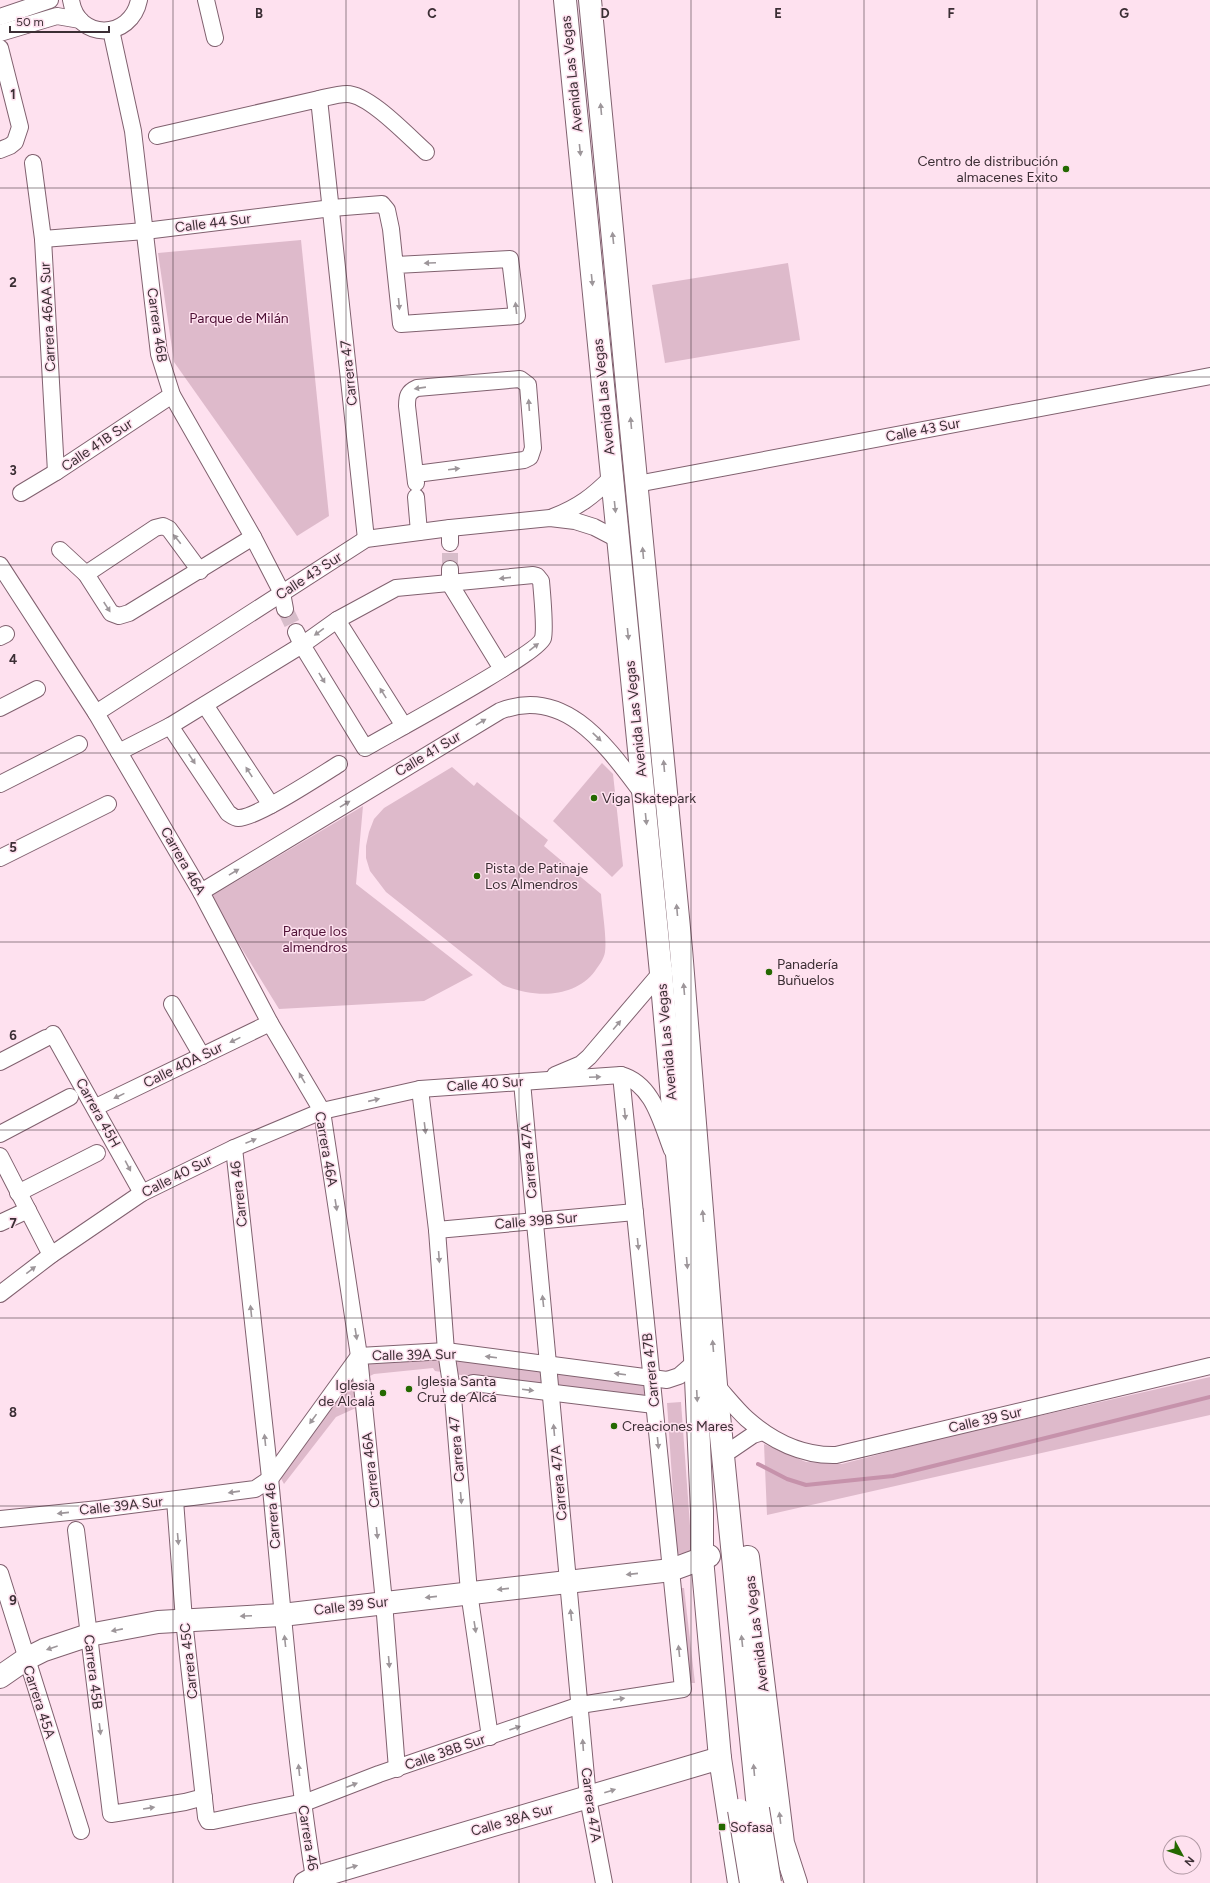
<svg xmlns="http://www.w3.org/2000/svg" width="1210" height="1883" viewBox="0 0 1210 1883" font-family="Figtree,sans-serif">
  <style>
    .green { fill: #debacb }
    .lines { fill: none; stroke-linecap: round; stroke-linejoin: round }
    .stream { stroke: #c692ab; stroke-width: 4 }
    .street-tunnel { stroke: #d7bdca; stroke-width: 16; stroke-dasharray: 16 8; stroke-linecap: butt }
    .street-casing { stroke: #80616f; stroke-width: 18 }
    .secondary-casing { stroke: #80616f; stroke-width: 24 }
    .primary-casing { stroke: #80616f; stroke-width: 24 }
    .street { stroke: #fff; stroke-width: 16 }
    .secondary { stroke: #fff; stroke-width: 22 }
    .primary { stroke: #fff; stroke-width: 22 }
    .primary-bridge-casing { stroke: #80616f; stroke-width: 24; stroke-linecap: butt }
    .primary-bridge { stroke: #fff; stroke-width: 22 }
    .oneway { fill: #9d969a }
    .grid { fill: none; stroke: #3b2e34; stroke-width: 1; stroke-opacity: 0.55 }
    .poi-dot { fill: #246800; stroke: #fee1ef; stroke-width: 1.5 }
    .labels { text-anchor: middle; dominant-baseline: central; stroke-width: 3; stroke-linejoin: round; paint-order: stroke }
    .street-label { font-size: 14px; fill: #3b2e34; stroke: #fee1ef }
    .poi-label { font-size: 14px; fill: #3b2e34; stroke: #fee1ef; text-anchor: start }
    .park-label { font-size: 14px; fill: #4e1035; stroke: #fee1ef }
    .grid-label { font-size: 13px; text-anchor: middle; font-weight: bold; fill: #3b2e34; stroke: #fee1ef; stroke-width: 3; stroke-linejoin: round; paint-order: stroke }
  </style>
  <rect width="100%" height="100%" fill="#fee1ef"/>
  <g class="green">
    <path d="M301,240L329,516L297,536L174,362L158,253Z"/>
    <path d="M788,263L800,340L665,363L652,285Z"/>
    <path d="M602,763L613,774L623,866L612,877L553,821Z"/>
    <path d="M452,767L474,786L477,782L548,840L544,846L601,894C602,909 607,938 605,952C604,959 599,965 595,971C574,999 533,998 503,985L386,892L370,871L366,858V846L369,832L374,819L384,808Z"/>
    <path d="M363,806L356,884L473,975L424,1001L279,1009L210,897Z"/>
    <path d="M446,1351L643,1377L645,1403L435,1371L433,1368L374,1374L370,1376L372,1406L358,1407L336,1417L284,1484L277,1471L360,1358Z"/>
    <path d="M1210,1377V1415L767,1515L764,1444L806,1462L842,1464L938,1439Z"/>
    <path d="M681,1402L692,1553L677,1554L667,1403Z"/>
    <path d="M677,1588H684L695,1683H688Z"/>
  </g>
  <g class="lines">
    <path class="stream" d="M758,1464L787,1479L806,1485L893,1476L1210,1397"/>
    <g class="street-tunnel">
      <path d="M450,569V543"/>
      <path d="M285,609L296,632"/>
    </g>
    <g class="street-casing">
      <g id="street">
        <path d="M71,0C77,41 131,40 139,0"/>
        <path d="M206,0L215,38"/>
        <path d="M0,17L50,0"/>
        <path d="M111,30L133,131L159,354L172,395L253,537L282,593L285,609"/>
        <path d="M0,33L57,16L80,20"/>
        <path d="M0,48L20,127L15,142L10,146L0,150"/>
        <path d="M319,99C328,97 338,94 347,94C369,94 409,137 426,152"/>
        <path d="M157,136L319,99L366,539"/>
        <path d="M33,163L43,239L56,472"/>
        <path d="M43,239L145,231L332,208L382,204L387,210L391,229L401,324L517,316L510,259L396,265"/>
        <path d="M416,474L524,460L530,457L533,448L528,385L520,379L417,388C408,392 407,396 407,406L416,483"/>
        <path d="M637,484L1210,376"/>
        <path d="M21,493L56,472L172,395"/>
        <path d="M416,497L419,532"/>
        <path d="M553,517C579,507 593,496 612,477"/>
        <path d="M450,543V528"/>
        <path d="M60,550L86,574L111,613L119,616L129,613L253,537"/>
        <path d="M0,565L96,713L201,892L270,1023L322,1111L359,1356L384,1602L397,1769"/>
        <path d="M450,569V584L502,669"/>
        <path d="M86,574L155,528L163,526L169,529L200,571"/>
        <path d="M337,620L404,726"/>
        <path d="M0,637L6,634"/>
        <path d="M205,705L271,805"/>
        <path d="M0,708L37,689"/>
        <path d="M96,713L366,539L450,528L550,518L575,521L594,527L619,540"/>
        <path d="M170,726L228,813C231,815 235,818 238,818C255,819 321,775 339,764"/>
        <path d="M119,752L170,726L302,645L337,620L396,588L533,575L537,576L541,581C542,592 545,630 543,638C538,654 389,734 365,748L302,645L296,632"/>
        <path d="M0,784L79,744"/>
        <path d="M0,858L108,804"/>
        <path d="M201,892L500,711C566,685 608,748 643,794"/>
        <path d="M172,1004L202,1056"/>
        <path d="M53,1034L142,1193"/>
        <path d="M0,1062L46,1038"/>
        <path d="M555,1075L581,1064L589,1057L664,969"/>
        <path d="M522,1082L588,1798L604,1883"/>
        <path d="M420,1089L437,1230L446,1351L453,1397L469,1592L490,1737"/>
        <path d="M96,1107L270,1023"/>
        <path d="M0,1134L70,1097"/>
        <path d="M234,1148C246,1258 258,1368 270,1478C283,1612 293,1746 314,1878L316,1883"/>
        <path d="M0,1156L51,1255"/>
        <path d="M18,1193L97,1153"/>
        <path d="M0,1223L28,1210"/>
        <path d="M437,1230L635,1212"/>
        <path d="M0,1294L51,1255L142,1193L234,1148L322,1111L420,1089L621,1075C653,1084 661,1122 672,1150"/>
        <path d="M716,1385C726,1396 736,1409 747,1419C772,1441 803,1456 836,1455L1210,1366"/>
        <path d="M453,1397L464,1386L473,1383L654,1405"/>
        <path d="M731,1450L753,1435L763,1432"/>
        <path d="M175,1500L184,1620L206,1817L208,1821H213L309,1801L379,1774L580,1705L683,1689L621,1075"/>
        <path d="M0,1519L99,1509L255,1489L270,1479L359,1356L446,1351L667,1380L679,1376L695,1362"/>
        <path d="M76,1530L111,1814L185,1802L204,1797"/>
        <path d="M0,1573L81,1831"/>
      </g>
    </g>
    <g class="secondary-casing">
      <g id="secondary">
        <path d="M0,1677L26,1659L44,1650L89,1635L158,1622L282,1615L671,1570L709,1556"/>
        <path d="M305,1883L314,1878L720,1758"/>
      </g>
    </g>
    <g class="primary-casing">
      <g id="primary">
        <path d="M565,0L661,973L695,1357L702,1511V1558L720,1758L739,1883"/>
        <path d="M590,0L681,949L716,1385L758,1809"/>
        <path d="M748,1557L783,1843L796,1883"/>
      </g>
    </g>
    <use href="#street" class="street"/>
    <use href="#secondary" class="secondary"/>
    <use href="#primary" class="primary"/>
    <g class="primary-bridge-casing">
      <g id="primary-bridge">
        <path d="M758,1809L770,1883"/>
        <path d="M739,1810L751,1883"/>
      </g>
    </g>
    <use href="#primary-bridge" class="primary-bridge"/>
  </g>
  <defs><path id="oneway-solid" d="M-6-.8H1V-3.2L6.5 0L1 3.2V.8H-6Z"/></defs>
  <g class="oneway">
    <use href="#oneway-solid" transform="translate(601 109) rotate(-95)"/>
    <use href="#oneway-solid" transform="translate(580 150) rotate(84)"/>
    <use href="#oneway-solid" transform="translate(613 238) rotate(-96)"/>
    <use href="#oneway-solid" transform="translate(430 263) rotate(177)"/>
    <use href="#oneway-solid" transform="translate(592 280) rotate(84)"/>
    <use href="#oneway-solid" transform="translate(399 304) rotate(85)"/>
    <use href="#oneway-solid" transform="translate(516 308) rotate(-96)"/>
    <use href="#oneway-solid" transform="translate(420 388) rotate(172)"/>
    <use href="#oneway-solid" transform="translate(529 405) rotate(-94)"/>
    <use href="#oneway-solid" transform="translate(631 423) rotate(-95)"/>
    <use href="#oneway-solid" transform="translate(454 469) rotate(-7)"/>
    <use href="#oneway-solid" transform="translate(615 507) rotate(84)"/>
    <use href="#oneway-solid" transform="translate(177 539) rotate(-129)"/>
    <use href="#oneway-solid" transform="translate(643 553) rotate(-95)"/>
    <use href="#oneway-solid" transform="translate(505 578) rotate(174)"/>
    <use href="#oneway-solid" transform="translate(107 607) rotate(57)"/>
    <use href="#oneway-solid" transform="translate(319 632) rotate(144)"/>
    <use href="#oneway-solid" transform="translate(628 634) rotate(84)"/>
    <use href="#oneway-solid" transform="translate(534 647) rotate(-38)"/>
    <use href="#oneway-solid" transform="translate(322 678) rotate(59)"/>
    <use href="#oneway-solid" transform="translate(383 693) rotate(-122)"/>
    <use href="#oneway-solid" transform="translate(481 722) rotate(-31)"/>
    <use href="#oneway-solid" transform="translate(597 737) rotate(44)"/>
    <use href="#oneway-solid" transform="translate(192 759) rotate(56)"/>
    <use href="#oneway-solid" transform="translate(664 766) rotate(-95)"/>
    <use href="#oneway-solid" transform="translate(249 772) rotate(-123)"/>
    <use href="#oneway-solid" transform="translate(345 804) rotate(-31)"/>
    <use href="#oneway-solid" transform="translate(646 819) rotate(84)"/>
    <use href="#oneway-solid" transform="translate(234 872) rotate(-31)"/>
    <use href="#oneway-solid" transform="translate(677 910) rotate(-95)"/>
    <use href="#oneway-solid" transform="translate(684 989) rotate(-95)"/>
    <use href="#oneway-solid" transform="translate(617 1025) rotate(-50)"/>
    <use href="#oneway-solid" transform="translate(235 1040) rotate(154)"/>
    <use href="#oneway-solid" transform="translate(595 1077) rotate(-3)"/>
    <use href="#oneway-solid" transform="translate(302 1078) rotate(-120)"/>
    <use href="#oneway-solid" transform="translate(119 1096) rotate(154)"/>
    <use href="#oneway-solid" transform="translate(374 1100) rotate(-13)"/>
    <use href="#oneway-solid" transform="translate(625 1114) rotate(84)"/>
    <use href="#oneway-solid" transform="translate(425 1128) rotate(83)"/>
    <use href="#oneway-solid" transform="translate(251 1141) rotate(-22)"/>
    <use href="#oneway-solid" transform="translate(128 1166) rotate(62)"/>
    <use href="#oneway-solid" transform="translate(336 1205) rotate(81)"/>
    <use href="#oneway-solid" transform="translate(703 1216) rotate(-95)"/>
    <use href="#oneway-solid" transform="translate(638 1244) rotate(84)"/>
    <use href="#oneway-solid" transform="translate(439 1257) rotate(86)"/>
    <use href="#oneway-solid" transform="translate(687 1263) rotate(85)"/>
    <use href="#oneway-solid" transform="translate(31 1270) rotate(-38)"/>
    <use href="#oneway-solid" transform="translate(543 1301) rotate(-96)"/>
    <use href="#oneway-solid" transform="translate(251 1311) rotate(-96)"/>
    <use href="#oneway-solid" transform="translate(356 1334) rotate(81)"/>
    <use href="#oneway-solid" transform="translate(713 1346) rotate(-95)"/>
    <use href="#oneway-solid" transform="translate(491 1357) rotate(-173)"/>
    <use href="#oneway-solid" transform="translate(620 1374) rotate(-173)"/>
    <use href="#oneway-solid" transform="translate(528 1390) rotate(7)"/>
    <use href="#oneway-solid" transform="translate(697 1396) rotate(87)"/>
    <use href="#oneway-solid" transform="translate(313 1419) rotate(126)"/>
    <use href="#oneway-solid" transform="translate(554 1430) rotate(-95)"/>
    <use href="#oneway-solid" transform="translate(265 1440) rotate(-96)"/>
    <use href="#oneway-solid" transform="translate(658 1443) rotate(84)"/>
    <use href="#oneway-solid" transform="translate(234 1492) rotate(172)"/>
    <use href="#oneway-solid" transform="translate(461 1498) rotate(85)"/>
    <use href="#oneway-solid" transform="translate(63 1513) rotate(174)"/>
    <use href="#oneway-solid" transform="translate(377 1533) rotate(84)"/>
    <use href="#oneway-solid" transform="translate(178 1539) rotate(85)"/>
    <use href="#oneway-solid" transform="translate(632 1574) rotate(174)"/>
    <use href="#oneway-solid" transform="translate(503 1589) rotate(174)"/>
    <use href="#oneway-solid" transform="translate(431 1597) rotate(174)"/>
    <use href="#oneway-solid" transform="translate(571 1615) rotate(-96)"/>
    <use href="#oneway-solid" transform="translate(246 1616) rotate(177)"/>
    <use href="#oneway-solid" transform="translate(475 1627) rotate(81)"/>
    <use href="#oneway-solid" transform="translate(117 1630) rotate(169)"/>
    <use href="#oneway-solid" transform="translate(285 1641) rotate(-96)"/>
    <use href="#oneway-solid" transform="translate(742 1641) rotate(-96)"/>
    <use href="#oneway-solid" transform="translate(52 1648) rotate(161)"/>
    <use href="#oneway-solid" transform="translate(679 1651) rotate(-96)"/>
    <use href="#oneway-solid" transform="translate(389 1662) rotate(85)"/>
    <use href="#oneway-solid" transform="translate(619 1699) rotate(-9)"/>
    <use href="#oneway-solid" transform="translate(515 1728) rotate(-19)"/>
    <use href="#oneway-solid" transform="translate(100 1729) rotate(83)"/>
    <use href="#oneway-solid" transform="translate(583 1745) rotate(-94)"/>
    <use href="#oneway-solid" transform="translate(299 1770) rotate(-96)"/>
    <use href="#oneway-solid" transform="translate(754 1770) rotate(-95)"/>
    <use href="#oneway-solid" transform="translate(352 1785) rotate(-21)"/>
    <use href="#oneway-solid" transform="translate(610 1791) rotate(-17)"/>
    <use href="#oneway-solid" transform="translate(149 1808) rotate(-9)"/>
    <use href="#oneway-solid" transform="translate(780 1818) rotate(-97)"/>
    <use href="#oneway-solid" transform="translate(352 1867) rotate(-16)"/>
  </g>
  <path class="grid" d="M173,0V1883M346,0V1883M519,0V1883M691,0V1883M864,0V1883M1037,0V1883M0,188H1210M0,377H1210M0,565H1210M0,753H1210M0,942H1210M0,1130H1210M0,1318H1210M0,1506H1210M0,1695H1210"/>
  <g class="poi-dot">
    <circle cx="1066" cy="169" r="4"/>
    <circle cx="594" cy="798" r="4"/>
    <circle cx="477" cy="876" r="4"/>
    <circle cx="769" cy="972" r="4"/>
    <circle cx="409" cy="1389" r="4"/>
    <circle cx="383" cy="1393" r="4"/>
    <circle cx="614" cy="1426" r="4"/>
    <rect x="718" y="1823" width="8" height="8" rx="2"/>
  </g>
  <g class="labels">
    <g class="street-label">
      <text transform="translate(572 74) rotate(-96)">Avenida Las Vegas</text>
      <text transform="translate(213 223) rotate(-7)">Calle 44 Sur</text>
      <text transform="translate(48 317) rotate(-93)">Carrera 46AA Sur</text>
      <text transform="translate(157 325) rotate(82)">Carrera 46B</text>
      <text transform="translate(349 373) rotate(-96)">Carrera 47</text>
      <text transform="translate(604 397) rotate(-96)">Avenida Las Vegas</text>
      <text transform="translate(923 430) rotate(-11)">Calle 43 Sur</text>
      <text transform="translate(97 445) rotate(-34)">Calle 41B Sur</text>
      <text transform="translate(309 576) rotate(-33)">Calle 43 Sur</text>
      <text transform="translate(636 719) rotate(-96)">Avenida Las Vegas</text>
      <text transform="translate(428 754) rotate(-31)">Calle 41 Sur</text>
      <text transform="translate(183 861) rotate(60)">Carrera 46A</text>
      <text transform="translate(667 1042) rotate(-95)">Avenida Las Vegas</text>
      <text transform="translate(183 1065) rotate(-26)">Calle 40A Sur</text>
      <text transform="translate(485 1084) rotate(-4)">Calle 40 Sur</text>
      <text transform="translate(98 1113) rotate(61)">Carrera 45H</text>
      <text transform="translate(326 1149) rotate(80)">Carrera 46A</text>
      <text transform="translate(529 1161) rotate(-95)">Carrera 47A</text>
      <text transform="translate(177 1176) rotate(-27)">Calle 40 Sur</text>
      <text transform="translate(239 1194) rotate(-96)">Carrera 46</text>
      <text transform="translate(536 1221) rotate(-5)">Calle 39B Sur</text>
      <text transform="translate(414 1355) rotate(-1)">Calle 39A Sur</text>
      <text transform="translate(651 1370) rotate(-96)">Carrera 47B</text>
      <text transform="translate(985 1420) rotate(-13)">Calle 39 Sur</text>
      <text transform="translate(457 1449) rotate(-95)">Carrera 47</text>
      <text transform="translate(371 1470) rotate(-96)">Carrera 46A</text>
      <text transform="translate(559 1483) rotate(-95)">Carrera 47A</text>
      <text transform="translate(121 1506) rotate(-6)">Calle 39A Sur</text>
      <text transform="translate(273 1516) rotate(-95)">Carrera 46</text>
      <text transform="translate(351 1606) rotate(-7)">Calle 39 Sur</text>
      <text transform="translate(757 1634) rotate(-97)">Avenida Las Vegas</text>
      <text transform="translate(189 1661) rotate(-96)">Carrera 45C</text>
      <text transform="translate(93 1672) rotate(83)">Carrera 45B</text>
      <text transform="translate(39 1702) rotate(72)">Carrera 45A</text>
      <text transform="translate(445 1752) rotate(-19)">Calle 38B Sur</text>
      <text transform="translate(591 1805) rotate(82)">Carrera 47A</text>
      <text transform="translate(512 1820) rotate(-16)">Calle 38A Sur</text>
      <text transform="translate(308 1838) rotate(81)">Carrera 46</text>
    </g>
    <g class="poi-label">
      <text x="1058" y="161" text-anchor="end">Centro de distribución<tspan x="1058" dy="16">almacenes Exito</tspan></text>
      <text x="602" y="798">Viga Skatepark</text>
      <text x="485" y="868">Pista de Patinaje<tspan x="485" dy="16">Los Almendros</tspan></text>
      <text x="777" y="964">Panadería<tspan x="777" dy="16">Buñuelos</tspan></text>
      <text x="417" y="1381">Iglesia Santa<tspan x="417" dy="16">Cruz de Alcá</tspan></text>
      <text x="375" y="1385" text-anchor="end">Iglesia<tspan x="375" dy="16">de Alcalá</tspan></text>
      <text x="622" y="1426">Creaciones Mares</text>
      <text x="730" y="1827">Sofasa</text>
    </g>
    <g class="park-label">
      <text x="239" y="318">Parque de Milán</text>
      <text x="315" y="931">Parque los<tspan x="315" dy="16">almendros</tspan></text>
    </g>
  </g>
  <g class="grid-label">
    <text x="259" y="18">B</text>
    <text x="432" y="18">C</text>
    <text x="605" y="18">D</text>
    <text x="778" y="18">E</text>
    <text x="951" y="18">F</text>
    <text x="1124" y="18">G</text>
    <text x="13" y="99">1</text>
    <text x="13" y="287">2</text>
    <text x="13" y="475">3</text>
    <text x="13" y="664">4</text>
    <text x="13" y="852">5</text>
    <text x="13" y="1040">6</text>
    <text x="13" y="1228">7</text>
    <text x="13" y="1417">8</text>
    <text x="13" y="1605">9</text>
  </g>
  <g transform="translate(1182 1855) rotate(130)"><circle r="19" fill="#fee1ef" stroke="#b099a4"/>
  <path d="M0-3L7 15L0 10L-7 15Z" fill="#246800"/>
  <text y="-6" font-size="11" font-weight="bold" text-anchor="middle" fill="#3b2e34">N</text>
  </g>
  <path d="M10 26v6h99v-6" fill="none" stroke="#3b2e34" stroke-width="2"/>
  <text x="16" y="26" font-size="12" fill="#3b2e34" stroke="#fee1ef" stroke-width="3" paint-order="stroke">50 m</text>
</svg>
